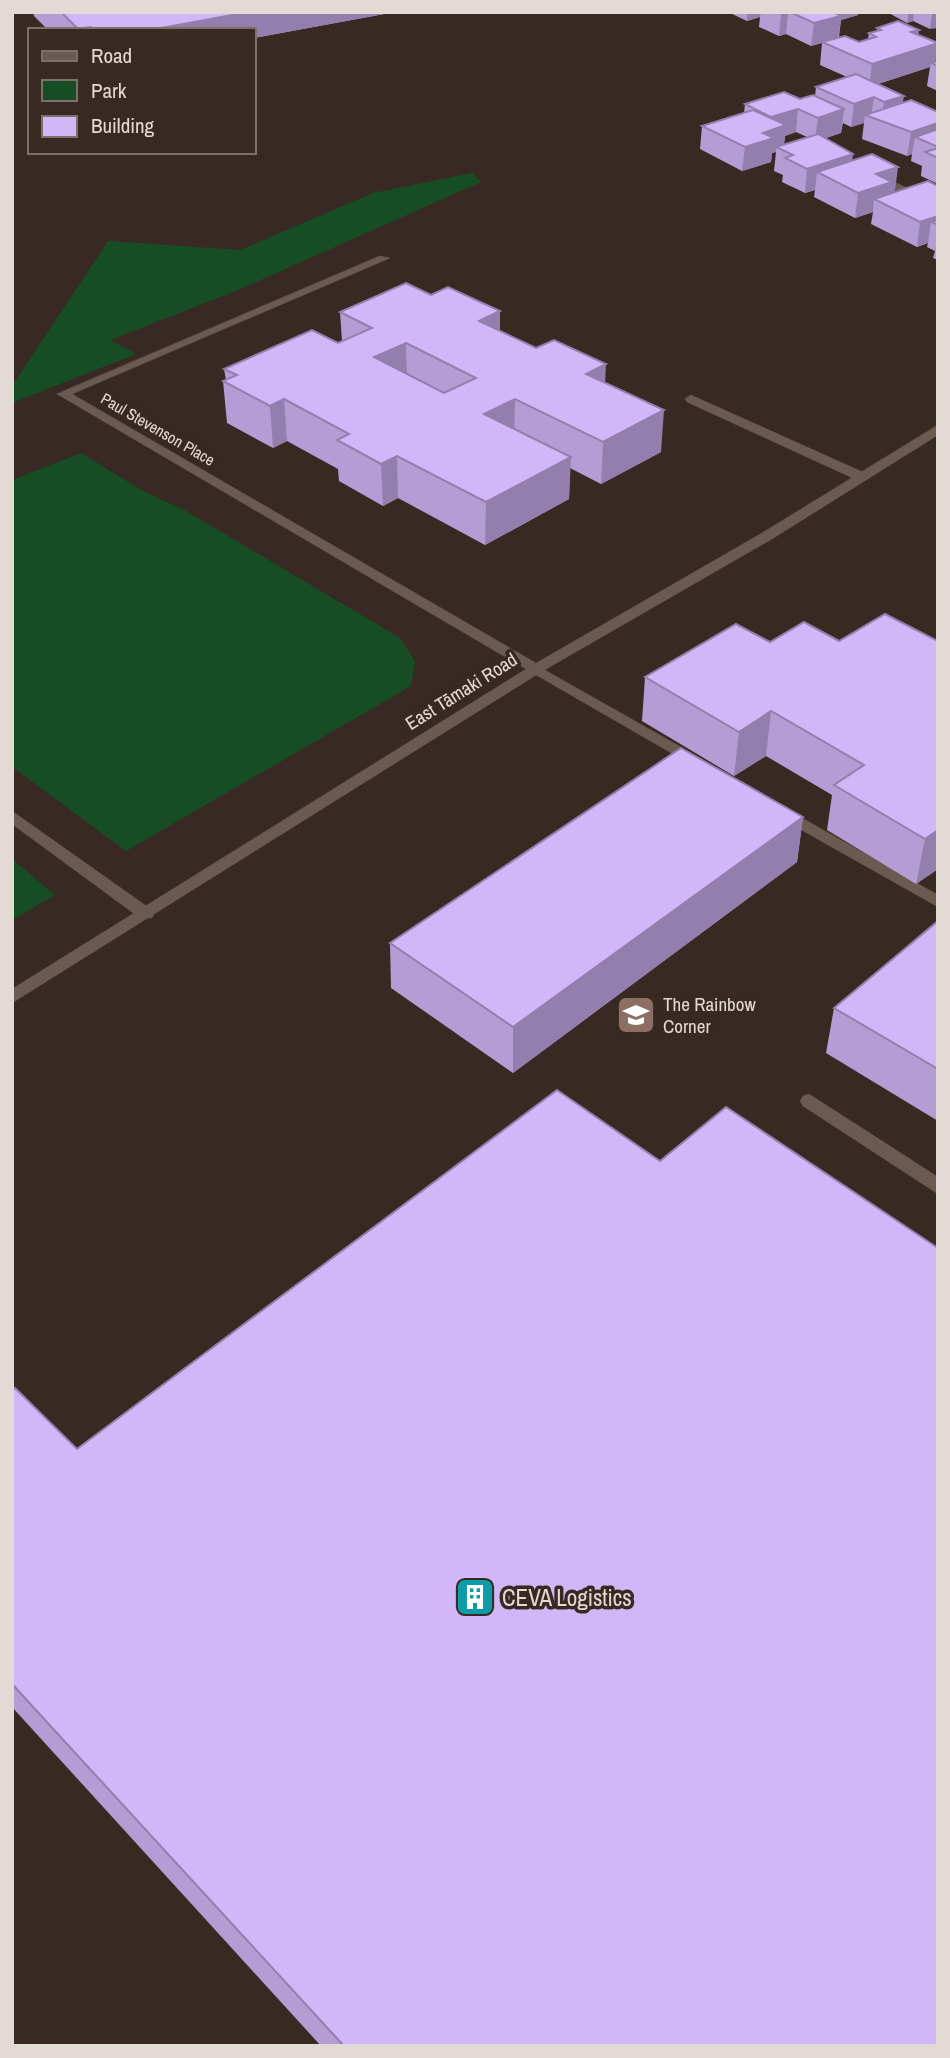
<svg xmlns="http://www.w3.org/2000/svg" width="950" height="2058" viewBox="0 0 950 2058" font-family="'Archivo Narrow',sans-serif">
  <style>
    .green { fill: #174d25 }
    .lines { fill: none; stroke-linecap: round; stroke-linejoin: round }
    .lane-casing { stroke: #524640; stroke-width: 1 }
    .street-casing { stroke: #524640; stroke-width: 1 }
    .secondary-casing { stroke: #524640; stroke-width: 1 }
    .lane { fill: #6a5a52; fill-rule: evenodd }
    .street { fill: #6a5a52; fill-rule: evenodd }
    .secondary { fill: #6a5a52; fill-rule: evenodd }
    .wall { fill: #b49dd5; fill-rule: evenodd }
    .shaded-wall { fill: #927fae }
    .building { fill: #d1b6f8; stroke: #927fae; stroke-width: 2; fill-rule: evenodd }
    .labels { text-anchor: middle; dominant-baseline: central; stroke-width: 7; stroke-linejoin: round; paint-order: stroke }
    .far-street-label { font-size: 16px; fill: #e3dad5; stroke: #382a22 }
    .street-label { font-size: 19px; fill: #e3dad5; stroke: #382a22 }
    .poi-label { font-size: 19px; fill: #e3dad5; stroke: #382a22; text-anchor: start }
    .near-poi-label { font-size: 23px; fill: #e3dad5; stroke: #382a22; text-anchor: start }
  </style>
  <rect width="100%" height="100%" fill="#382a22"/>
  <g class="green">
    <path d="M472,173L481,182L236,291L110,340L136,354L12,403V386L108,241L240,250L373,193Z"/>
    <path d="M81,453L143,491L186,511L400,638L415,661L411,686L126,851L12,767V480Z"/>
    <path d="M12,859L55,895L12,920Z"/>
  </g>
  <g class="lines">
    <g class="lane-casing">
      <g id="lane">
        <path d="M870,174H878L938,203V210L870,178Z"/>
        <path d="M691,395L867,474L868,477L862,481L857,480L687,402L685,399Z"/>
        <path d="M536,665L702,759L705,762L702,765H692L531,672L529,669L531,666Z"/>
        <path d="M781,806L938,895V907L775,815L773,811L775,807Z"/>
        <path d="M12,811L152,910L154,914L152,918H140L12,824Z"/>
        <path d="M809,1094L938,1177V1194L803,1106L800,1101L803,1096Z"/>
      </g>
    </g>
    <g class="street-casing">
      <path id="street" d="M380,256L390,258L72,394L541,666L543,669L541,672H531L57,394Z"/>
    </g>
    <g class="secondary-casing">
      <path id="secondary" d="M938,425V435L772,539L541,672L12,1003V989L531,666L762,533Z"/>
    </g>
    <use href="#lane" class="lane"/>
    <use href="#street" class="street"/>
    <use href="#secondary" class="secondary"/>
  </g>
  <g class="wall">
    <path d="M33,12H395L254,38V30H48L34,16Z"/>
    <path d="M728,12H859L858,15L841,20L839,37L859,42L868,39L869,33L877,31V28L919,30L918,35L938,43L935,62L938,61V91L927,86L930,67L878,84L903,103L938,112V184L921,176L922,166L911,161L912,154L907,156L862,139L864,123L851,127L843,123L841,133L826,138L852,161L895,191L890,193V194L938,186V260L933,258L935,251L927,247L928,243L917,247L871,224L873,212L855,218L814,197L815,190L805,193L782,182L783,175L774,171L776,152L772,153L771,162L742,171L700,149L702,126L744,113L745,104L800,99L815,96L816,87L847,77L820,65L822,43L811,46L786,34L779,36L759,27L760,17L747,21ZM796,132L807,137L784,145L785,136Z"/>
    <path d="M887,12H938L930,29L913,21L907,23Z"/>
    <path d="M431,295L500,311V331L605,383L661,452L601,484L570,468L569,499L485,545L398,498L383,506L339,481L338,469L287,441L273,448L227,423L223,381L226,380L224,369L342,341L340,312Z"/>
    <path d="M938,641V869L916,884L827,830L832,795L766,756L734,776L642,721L645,677L770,642Z"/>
    <path d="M803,817L797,862L513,1073L391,988L390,943Z"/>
    <path d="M938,921V1121L826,1053L834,1008Z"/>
    <path d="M12,1391L77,1449L938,2046H321L12,1707Z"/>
  </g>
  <g class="shaded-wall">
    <path d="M243,12H395L254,38V30H150Z"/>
    <path d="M747,12H761L760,17L747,21Z"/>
    <path d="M785,12H788L786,34L779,36L781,14Z"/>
    <path d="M837,12H859L858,15L841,20L838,38L811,46L814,23L837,17Z"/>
    <path d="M909,12H914L913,21L907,23Z"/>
    <path d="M932,12H938V28L930,29Z"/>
    <path d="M91,27L92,30H78V29Z"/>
    <path d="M919,30L916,50L938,43L935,65L931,63L930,67L869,87L872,64L911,32Z"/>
    <path d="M904,96L900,119L881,121L884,102Z"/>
    <path d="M874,97L871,118L865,115L864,123L851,127L854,104Z"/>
    <path d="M798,109L796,132L785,136L783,149L776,147V152L772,153L771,162L742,171L745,147L763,133L770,130L771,117Z"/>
    <path d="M844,109L841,133L815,141L818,118Z"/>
    <path d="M938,123V146L915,137L912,154L907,156L911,132Z"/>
    <path d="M853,154L850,178L817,172L815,190L805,193L807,169Z"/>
    <path d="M898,167L895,191L890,193L888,206L874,199L873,212L855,218L858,193L876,174Z"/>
    <path d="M938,213V225L931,222L928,243L917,247L920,222Z"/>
    <path d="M500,311V352L479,321Z"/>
    <path d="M406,343L407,383L374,357Z"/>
    <path d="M606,364L604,405L586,374Z"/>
    <path d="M284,399L287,441L273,448L270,406Z"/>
    <path d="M515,399L514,440L484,414Z"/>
    <path d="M664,410L661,452L601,484L603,442Z"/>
    <path d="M397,456L398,498L383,506L381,464Z"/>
    <path d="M571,457L569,499L485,545L486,502Z"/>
    <path d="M771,711L766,756L734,776L739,732Z"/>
    <path d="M803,817L797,862L513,1073V1027Z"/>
    <path d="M938,830V869L916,884L925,839Z"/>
  </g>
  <g class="building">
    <path d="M61,12H249L150,30H95L91,27L78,29Z"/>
    <path d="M790,12H833L841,16L814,23Z"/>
    <path d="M898,21L919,30L911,32L938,43L872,64L822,42L845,36L859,42L876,37L869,33L881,30L877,28Z"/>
    <path d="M938,61V66L931,63Z"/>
    <path d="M856,74L904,96L884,102L874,97L854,104L816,87Z"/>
    <path d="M784,92L800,99L813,95L844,109L818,118L798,109L771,117L745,104Z"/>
    <path d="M911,100L938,112V123L911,132L865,115Z"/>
    <path d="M753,110L786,125L763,133L774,138L745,147L702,126Z"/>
    <path d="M938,129V147L915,137Z"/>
    <path d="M818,134L853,154L807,169L785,158L793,155L776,147Z"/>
    <path d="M938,148V158L925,152Z"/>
    <path d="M872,154L898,167L876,174L892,182L858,193L817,172Z"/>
    <path d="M928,181L938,186V216L920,222L874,199Z"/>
    <path d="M938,220V225L931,222Z"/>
    <path d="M406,283L431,295L448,287L500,311L479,321L536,348L554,340L606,364L586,374L664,410L603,442L515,399L484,414L571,457L486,502L397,456L381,464L337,440L349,434L284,399L270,406L223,381L237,375L224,369L312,330L338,343L372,328L340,312ZM406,343L476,378L444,393L374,357Z"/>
    <path d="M885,614L938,641V830L925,839L834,785L864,765L771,711L739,732L645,677L736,624L770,642L804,622L839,641Z"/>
    <path d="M681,748L803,817L513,1027L390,943Z"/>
    <path d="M938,921V1069L834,1008Z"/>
    <path d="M557,1090L660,1161L726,1107L938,1248V2046H344L12,1684V1391L15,1388L77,1449Z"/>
  </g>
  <defs>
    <g id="school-square" transform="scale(2.0125)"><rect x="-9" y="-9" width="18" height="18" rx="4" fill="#8d6e63" stroke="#382a22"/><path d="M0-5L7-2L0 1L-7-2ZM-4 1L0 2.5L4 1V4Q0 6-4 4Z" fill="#fff"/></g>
    <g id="building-square" transform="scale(2.0125)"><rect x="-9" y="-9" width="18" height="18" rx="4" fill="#0f9aa8" stroke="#382a22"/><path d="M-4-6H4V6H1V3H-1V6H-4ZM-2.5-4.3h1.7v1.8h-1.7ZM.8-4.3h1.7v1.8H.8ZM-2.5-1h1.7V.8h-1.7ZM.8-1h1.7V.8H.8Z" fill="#fff"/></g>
  </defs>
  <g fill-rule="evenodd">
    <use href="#school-square" x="636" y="1015"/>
    <use href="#building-square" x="475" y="1597"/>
  </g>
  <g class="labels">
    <g class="far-street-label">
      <text transform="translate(158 429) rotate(30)">Paul Stevenson Place</text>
    </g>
    <g class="street-label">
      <text transform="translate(461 691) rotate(-32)">East Tāmaki Road</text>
    </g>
    <g class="poi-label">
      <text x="663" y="1004">The Rainbow<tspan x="663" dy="22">Corner</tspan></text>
    </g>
    <g class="near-poi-label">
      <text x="502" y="1597">CEVA Logistics</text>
    </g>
  </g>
  <rect width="950" height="2058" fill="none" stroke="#e3dad5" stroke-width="28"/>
  <rect x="28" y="28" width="228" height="126" fill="#382a22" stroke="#7c706a" stroke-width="2"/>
  <rect x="42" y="51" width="35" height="10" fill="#6a5a52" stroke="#7c706a" stroke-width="2"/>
  <text x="91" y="63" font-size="21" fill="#e3dad5">Road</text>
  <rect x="42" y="80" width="35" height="21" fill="#174d25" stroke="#7c706a" stroke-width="2"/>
  <text x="91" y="98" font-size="21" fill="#e3dad5">Park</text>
  <rect x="42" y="116" width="35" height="21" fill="#d1b6f8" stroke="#7c706a" stroke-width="2"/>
  <text x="91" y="133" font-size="21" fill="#e3dad5">Building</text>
</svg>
